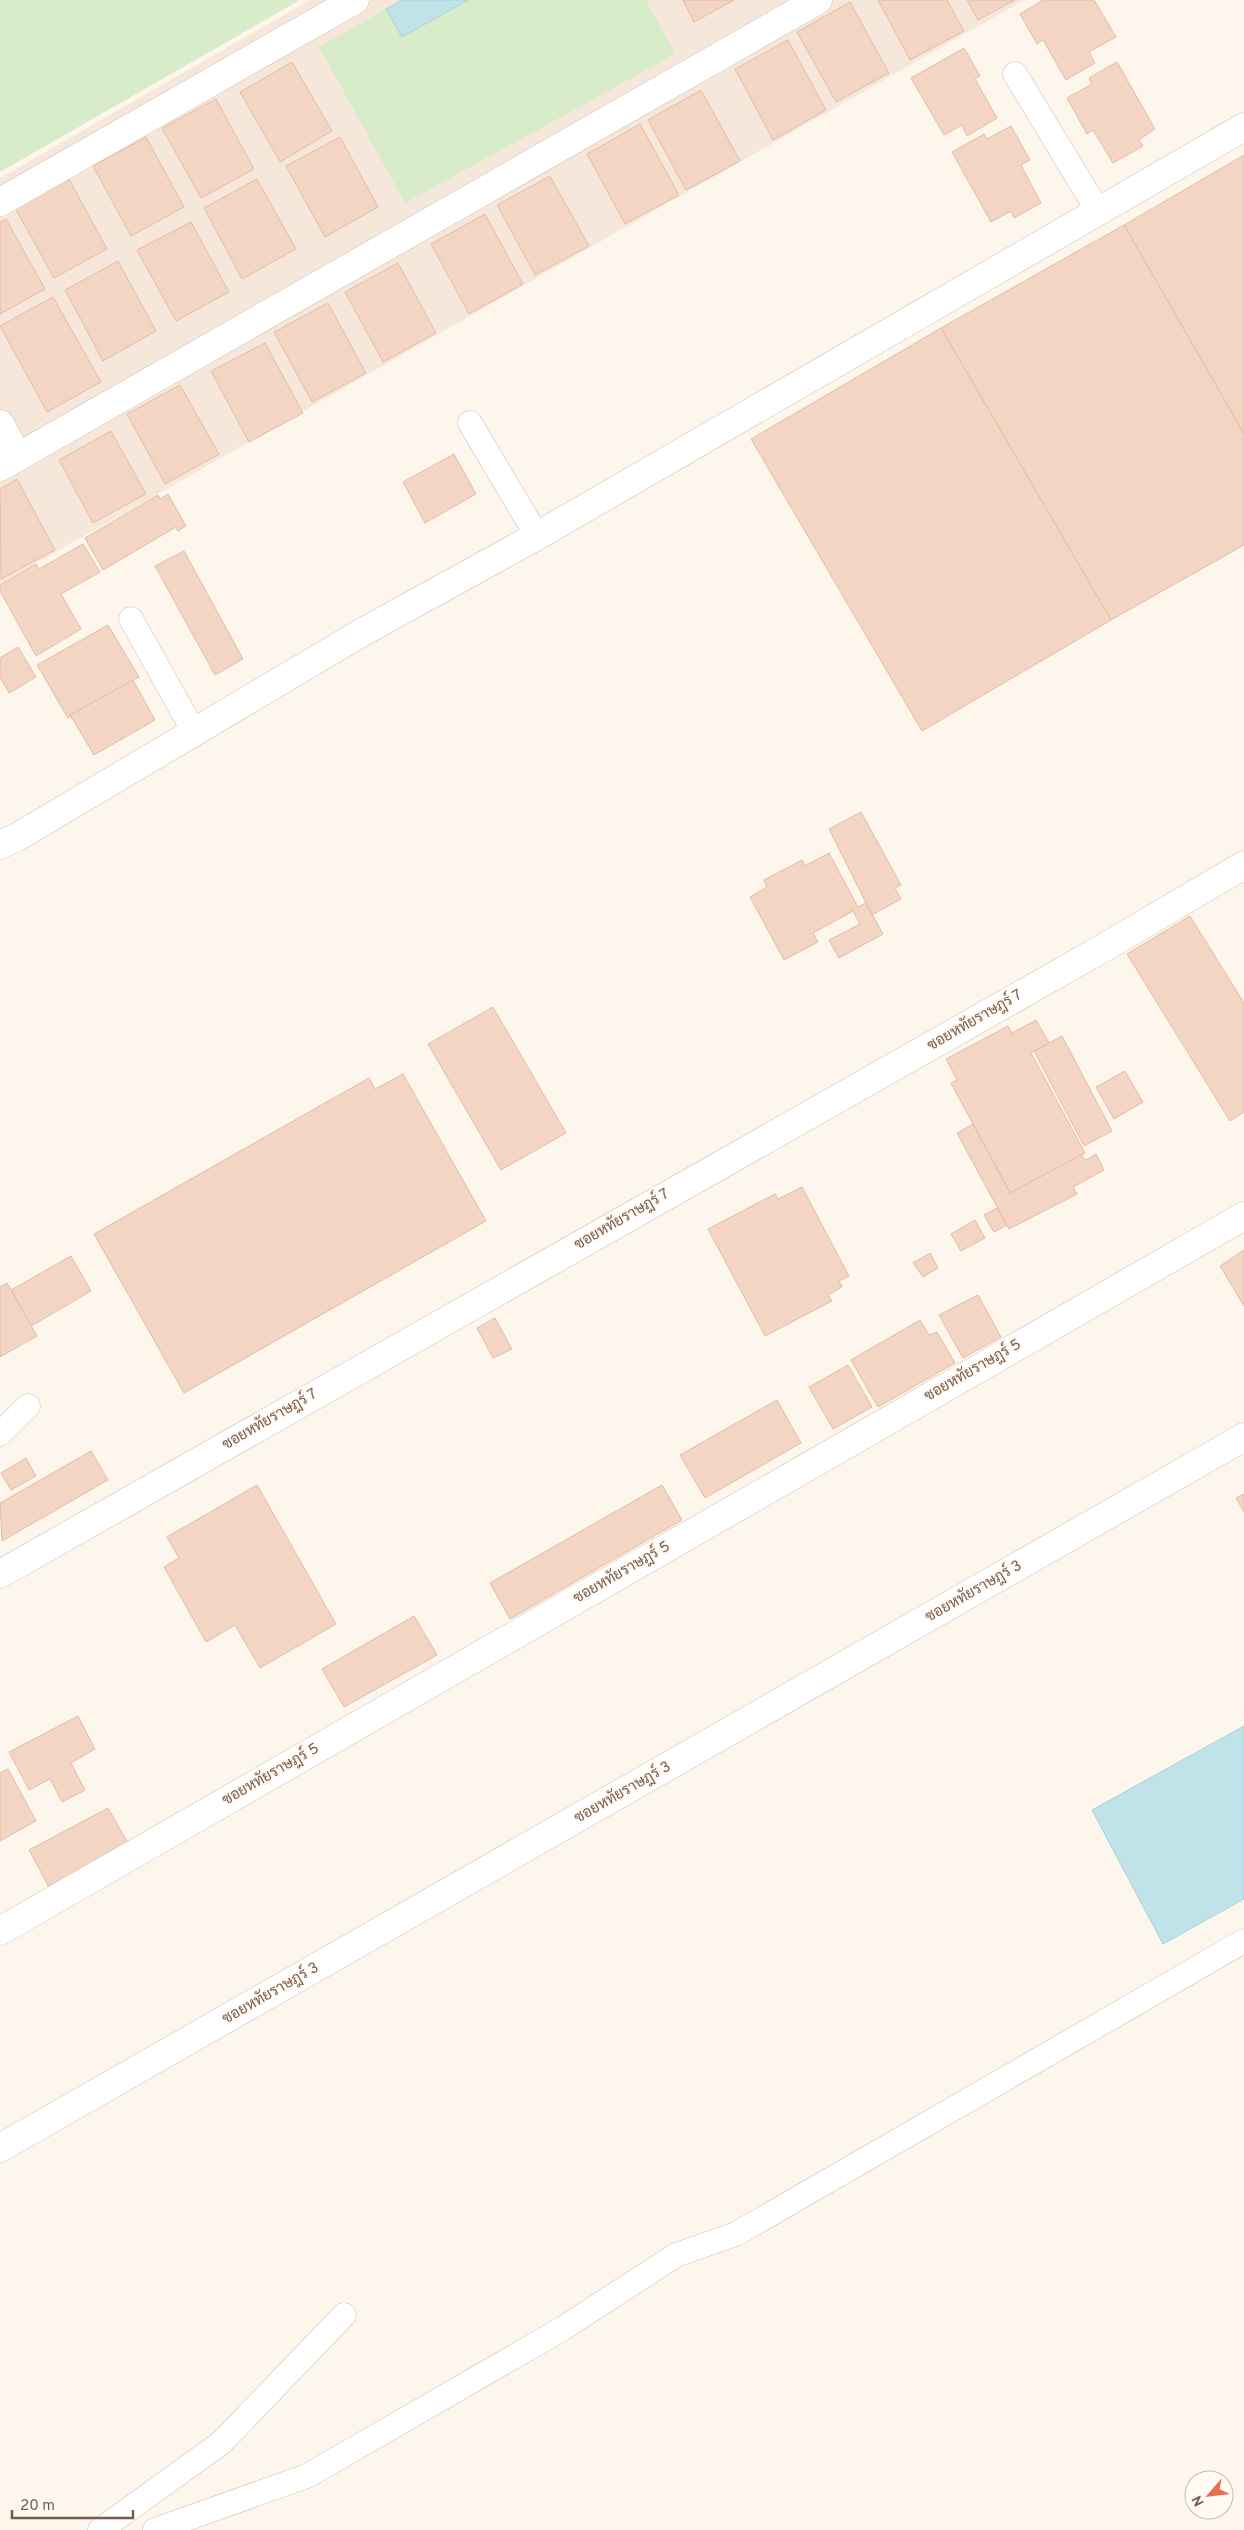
<svg xmlns="http://www.w3.org/2000/svg" width="1244" height="2530" viewBox="0 0 1244 2530" font-family="Overpass,Sarabun,sans-serif">
  <style>
    .residential { fill: #f5e8da }
    .green { fill: #d8ecc9 }
    .water { fill: #bfe3e8; stroke: #a5d3da }
    .building { fill: #f3d5c3; stroke: #e6bba3 }
    .lines { fill: none; stroke-linecap: round; stroke-linejoin: round }
    .service-casing { stroke: #d1beb0; stroke-width: 25 }
    .minor-casing { stroke: #d1beb0; stroke-width: 29 }
    .service { stroke: #fff; stroke-width: 24 }
    .minor { stroke: #fff; stroke-width: 28 }
    .labels { text-anchor: middle; dominant-baseline: central; stroke-width: 5; stroke-linejoin: round; paint-order: stroke }
    .street-label { font-size: 15px; fill: #7a5c4d; stroke: #fffaf3 }
  </style>
  <rect width="100%" height="100%" fill="#fdf6ec"/>
  <path class="residential" d="M310,0H1024L0,584V178Z"/>
  <g class="green">
    <path d="M0,0H300L0,172Z"/>
    <path d="M468,0H646L675,54L405,203L319,47L386,9L402,37Z"/>
  </g>
  <g class="water">
    <path d="M402,0H468L402,37L386,9Z"/>
    <path d="M1244,1726V1899L1163,1944L1092,1810Z"/>
  </g>
  <g class="building">
    <path d="M683,0H734L694,22Z"/>
    <path d="M878,0H947L964,31L910,60Z"/>
    <path d="M967,0H1015L978,20Z"/>
    <path d="M1043,0H1094L1116,37L1089,52L1095,63L1066,80L1043,40L1037,44L1020,14Z"/>
    <path d="M850,2L889,73L836,102L797,32Z"/>
    <path d="M788,40L826,110L773,140L735,69Z"/>
    <path d="M964,48L980,76L975,79L997,118L967,136L962,125L944,135L911,78Z"/>
    <path d="M292,62L332,131L280,162L240,92Z"/>
    <path d="M1117,62L1155,129L1139,140L1143,146L1113,163L1093,130L1087,134L1067,98L1092,84L1089,78Z"/>
    <path d="M701,90L740,161L686,190L648,120Z"/>
    <path d="M216,99L254,169L201,198L162,128Z"/>
    <path d="M640,124L679,195L625,224L587,154Z"/>
    <path d="M1011,126L1030,160L1021,165L1041,203L1014,218L1011,211L991,222L952,152L984,134L987,139Z"/>
    <path d="M146,137L184,207L131,236L93,166Z"/>
    <path d="M340,137L378,207L325,237L286,166Z"/>
    <path d="M1244,155V434L1124,225Z"/>
    <path d="M550,176L589,246L535,275L497,205Z"/>
    <path d="M69,179L107,249L54,278L15,208Z"/>
    <path d="M257,179L296,249L242,279L204,208Z"/>
    <path d="M485,214L523,284L469,314L431,244Z"/>
    <path d="M6,219L45,289L0,314V222Z"/>
    <path d="M191,222L229,292L176,321L137,250Z"/>
    <path d="M1124,225L1244,434V545L1111,620L941,328Z"/>
    <path d="M118,261L156,331L103,361L65,290Z"/>
    <path d="M398,263L436,333L383,362L345,292Z"/>
    <path d="M53,297L101,382L47,412L0,326Z"/>
    <path d="M328,303L366,373L312,402L274,332Z"/>
    <path d="M941,328L1111,620L922,731L751,439Z"/>
    <path d="M265,343L303,413L249,442L211,371Z"/>
    <path d="M180,385L219,454L165,484L127,414Z"/>
    <path d="M111,431L146,494L93,523L59,460Z"/>
    <path d="M454,454L476,494L425,523L403,482Z"/>
    <path d="M17,479L55,550L1,579L0,489Z"/>
    <path d="M168,494L186,526L178,531L176,527L103,570L85,538L158,495L160,499Z"/>
    <path d="M83,544L100,572L61,594L81,629L36,656L0,591V585L36,564L39,569Z"/>
    <path d="M184,551L243,659L215,675L155,566Z"/>
    <path d="M108,625L139,677L68,718L37,665Z"/>
    <path d="M18,647L36,677L9,693L0,677V658Z"/>
    <path d="M133,680L155,720L94,755L70,715Z"/>
    <path d="M861,812L901,885L895,888L901,899L872,915L829,829Z"/>
    <path d="M829,853L858,907L866,903L883,934L839,958L829,940L860,924L853,911L813,933L818,942L784,960L750,897L767,887L764,880L802,860L805,866Z"/>
    <path d="M1190,916L1244,1003V1112L1230,1121L1127,954Z"/>
    <path d="M493,1007L566,1133L501,1170L428,1044Z"/>
    <path d="M1036,1020L1049,1043L1031,1053L1085,1153L1010,1193L951,1083L957,1080L946,1059L1008,1026L1012,1033Z"/>
    <path d="M1062,1036L1112,1131L1084,1146L1034,1051Z"/>
    <path d="M1125,1071L1143,1102L1114,1119L1096,1087Z"/>
    <path d="M403,1074L486,1221L184,1393L94,1234L369,1078L375,1089Z"/>
    <path d="M973,1124L1010,1193L1081,1155L1086,1160L1096,1154L1104,1170L1073,1187L1077,1194L1009,1229L957,1133Z"/>
    <path d="M802,1187L849,1276L839,1281L842,1287L828,1295L832,1301L765,1336L708,1229L775,1194L778,1199Z"/>
    <path d="M997,1208L1007,1225L994,1232L984,1215Z"/>
    <path d="M975,1220L985,1238L961,1251L951,1234Z"/>
    <path d="M1244,1250V1306L1220,1266Z"/>
    <path d="M930,1253L938,1268L923,1277L913,1263Z"/>
    <path d="M71,1256L91,1291L31,1326L11,1290Z"/>
    <path d="M7,1283L37,1336L0,1357V1287Z"/>
    <path d="M978,1295L1001,1337L963,1358L939,1315Z"/>
    <path d="M495,1318L512,1349L493,1358L477,1328Z"/>
    <path d="M920,1320L929,1335L937,1332L955,1363L878,1407L851,1360Z"/>
    <path d="M848,1365L872,1407L833,1429L809,1387Z"/>
    <path d="M777,1400L801,1443L705,1498L680,1455Z"/>
    <path d="M91,1451L108,1480L2,1541L0,1503Z"/>
    <path d="M26,1458L36,1476L11,1490L1,1473Z"/>
    <path d="M257,1485L336,1624L260,1668L235,1625L206,1642L164,1567L179,1558L167,1537Z"/>
    <path d="M662,1485L682,1520L510,1619L490,1583Z"/>
    <path d="M1244,1494V1512L1236,1498Z"/>
    <path d="M414,1616L437,1655L344,1707L322,1669Z"/>
    <path d="M78,1716L95,1749L71,1763L85,1790L62,1802L50,1779L29,1790L9,1752Z"/>
    <path d="M8,1769L36,1821L0,1841V1773Z"/>
    <path d="M108,1808L129,1845L50,1889L29,1850Z"/>
  </g>
  <g class="lines">
    <g class="service-casing">
      <g id="service">
        <path d="M1015,74L1098,211"/>
        <path d="M470,423L537,536"/>
        <path d="M131,619L194,732"/>
        <path d="M0,1434L28,1406"/>
        <path d="M100,2530L221,2443L344,2315"/>
        <path d="M155,2530L307,2476L562,2329L676,2255L736,2234L1244,1941"/>
      </g>
    </g>
    <g class="minor-casing">
      <g id="minor">
        <path d="M0,202L355,0"/>
        <path d="M0,424L18,457"/>
        <path d="M0,467L818,0"/>
        <path d="M0,845L19,836L361,633L537,536L1244,127"/>
        <path d="M0,1574L1105,947L1244,865"/>
        <path d="M0,1931L1244,1216"/>
        <path d="M0,2148L1244,1437"/>
      </g>
    </g>
    <use href="#service" class="service"/>
    <use href="#minor" class="minor"/>
  </g>
  <g class="labels">
    <g class="street-label">
      <text transform="translate(975 1021) rotate(-30)">ซอยหทัยราษฎร์ 7</text>
      <text transform="translate(622 1220) rotate(-30)">ซอยหทัยราษฎร์ 7</text>
      <text transform="translate(973 1371) rotate(-30)">ซอยหทัยราษฎร์ 5</text>
      <text transform="translate(270 1420) rotate(-30)">ซอยหทัยราษฎร์ 7</text>
      <text transform="translate(622 1573) rotate(-30)">ซอยหทัยราษฎร์ 5</text>
      <text transform="translate(974 1592) rotate(-30)">ซอยหทัยราษฎร์ 3</text>
      <text transform="translate(271 1775) rotate(-30)">ซอยหทัยราษฎร์ 5</text>
      <text transform="translate(623 1793) rotate(-30)">ซอยหทัยราษฎร์ 3</text>
      <text transform="translate(271 1994) rotate(-30)">ซอยหทัยราษฎร์ 3</text>
    </g>
  </g>
  <g transform="translate(1209 2495) rotate(242)"><circle r="24" fill="#fffaf3" stroke="#cabbb1"/>
  <path d="M0-4L9 19L0 12L-9 19Z" fill="#e76f51"/>
  <text y="-8" font-size="14" font-weight="bold" text-anchor="middle" fill="#7a5c4d">N</text>
  </g>
  <path d="M12 2510v8h121v-8" fill="none" stroke="#7a5c4d" stroke-width="2.5"/>
  <text x="20" y="2510" font-size="15" fill="#7a5c4d" stroke="#fffaf3" stroke-width="4" paint-order="stroke">20 m</text>
</svg>
